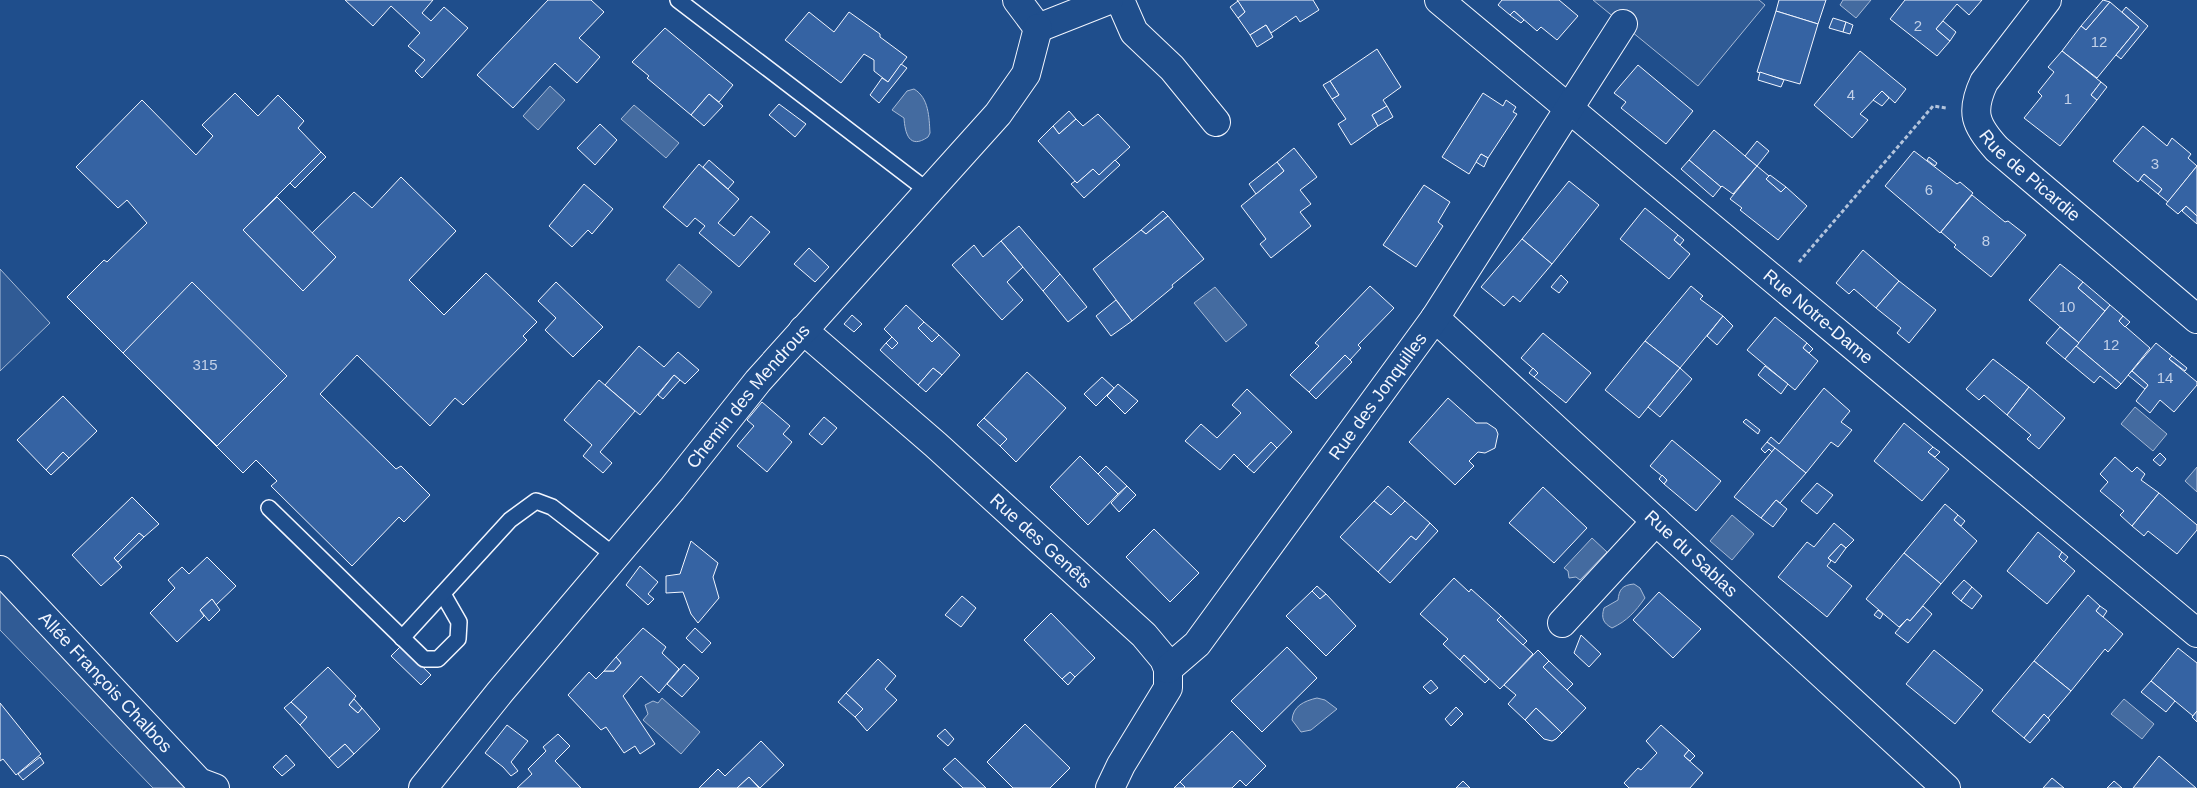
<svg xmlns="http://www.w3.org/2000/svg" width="2197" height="788" viewBox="0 0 2197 788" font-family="Arial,sans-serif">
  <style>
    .built { fill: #305b95; stroke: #a8bbd7 }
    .water { fill: #446ba0; stroke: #a8bbd7 }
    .building { fill: #3563a3; stroke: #f2f6ff }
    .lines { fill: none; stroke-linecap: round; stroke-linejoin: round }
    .lane-casing { stroke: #f2f6ff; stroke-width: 18 }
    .street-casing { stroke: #f2f6ff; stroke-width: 30 }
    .path { stroke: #b3c4dc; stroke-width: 3; stroke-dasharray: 4 2.5; stroke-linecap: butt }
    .lane { stroke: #1f4e8c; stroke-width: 15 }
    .street { stroke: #1f4e8c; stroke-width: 28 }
    .labels { text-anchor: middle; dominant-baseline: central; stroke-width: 4; stroke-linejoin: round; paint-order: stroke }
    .number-label { font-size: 15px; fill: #c3d1e8 }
    .street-label { font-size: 18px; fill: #f2f6ff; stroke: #1f4e8c }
  </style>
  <rect width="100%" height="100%" fill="#1f4e8c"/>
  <g class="built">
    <path d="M1593,0H1759L1765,5L1698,86Z"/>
    <path d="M0,269L50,323L0,371Z"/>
    <path d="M0,570L196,788H153L0,630Z"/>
  </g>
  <g class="water">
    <path d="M1843,0H1871L1856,18L1840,5Z"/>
    <path d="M550,86L565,100L538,130L523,116Z"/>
    <path d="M914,89C929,98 929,117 930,133L928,137C909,150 905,133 904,118L892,110L907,91Z"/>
    <path d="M634,105L679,143L666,158L621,119Z"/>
    <path d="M679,264L712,292L699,308L666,280Z"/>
    <path d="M1215,287L1247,325L1226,342L1194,303Z"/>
    <path d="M2135,407L2167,434L2153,451L2121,424Z"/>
    <path d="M2197,467V492L2185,481Z"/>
    <path d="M1732,515L1754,534L1732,560L1710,541Z"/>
    <path d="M1592,538L1607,552L1580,580L1576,577L1569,578L1568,571L1564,568Z"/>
    <path d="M1634,584L1640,588L1645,598C1635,612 1627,621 1612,628C1603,623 1601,618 1604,608L1618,600C1619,590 1622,585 1634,584Z"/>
    <path d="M662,698L700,732L681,754L643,720L648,714L645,705L653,701L658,703Z"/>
    <path d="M1317,698L1325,700L1337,709L1311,730L1301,732L1292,720C1293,706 1304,701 1317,698Z"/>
    <path d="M2124,699L2154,724L2142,739L2111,714Z"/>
  </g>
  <g class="building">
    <path d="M345,0H433L422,13L431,21L444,7L468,28L422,78L415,71L425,60L408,46L420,33L391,6L373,26Z"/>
    <path d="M548,0H591L604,12L579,38L600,57L577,83L555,63L513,108L477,75Z"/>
    <path d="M1237,0H1313L1319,10L1300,22L1296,16L1271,33L1266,25L1250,35L1238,18L1245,12Z"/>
    <path d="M1502,0H1559L1578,16L1557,40L1541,27L1537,31L1514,11L1510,15L1498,5Z"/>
    <path d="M1779,0H1826L1818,24L1776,11Z"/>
    <path d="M1905,0H1982L1969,15L1957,4L1936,29L1950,41L1937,56L1890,19Z"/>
    <path d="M2103,0L2110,2L2086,30L2081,26Z"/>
    <path d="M1238,1L1245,12L1238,18L1230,7Z"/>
    <path d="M2110,2L2139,27L2097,78L2062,51L2081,26L2086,30Z"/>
    <path d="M2126,7L2148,26L2121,59L2116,55L2139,27L2122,12Z"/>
    <path d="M1514,11L1524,20L1521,23L1510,15Z"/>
    <path d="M1776,11L1818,24L1800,84L1757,72Z"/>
    <path d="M809,12L834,32L849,12L880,34V37L907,57L888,82L874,71V60L864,54L841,83L785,40Z"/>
    <path d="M1833,18L1846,22L1843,32L1829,28Z"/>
    <path d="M1943,21L1956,32L1950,41L1936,29Z"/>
    <path d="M1846,22L1853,25L1850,34L1843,32Z"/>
    <path d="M1266,25L1273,37L1257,47L1250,35Z"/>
    <path d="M665,28L733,85L719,102L709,94L691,115L647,78L649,76L632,62Z"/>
    <path d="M1377,49L1401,87L1383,100L1387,106L1372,115L1378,126L1351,145L1338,124L1346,119L1332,99L1339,95L1330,81Z"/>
    <path d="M1860,51L1906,89L1895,103L1882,91L1860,114L1868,120L1852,138L1814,105Z"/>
    <path d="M2062,51L2101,82L2091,95L2097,100L2060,146L2024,118L2042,96L2038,92L2054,72L2048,67Z"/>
    <path d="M901,64L907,68L879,103L870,95L882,78L888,82Z"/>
    <path d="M1638,65L1693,111L1666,144L1621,108L1626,102L1614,93Z"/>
    <path d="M1760,72L1784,80L1781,87L1758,80Z"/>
    <path d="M1330,81L1339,95L1332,99L1323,85Z"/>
    <path d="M2101,82L2107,87L2097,100L2091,95Z"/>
    <path d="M1882,91L1889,98L1882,106L1873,100Z"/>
    <path d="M235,93L258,116L278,95L304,121L298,128L321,152L243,230L303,291L336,257L312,233L354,192L372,208L401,177L456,231L409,280L444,315L486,273L537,322L523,336L527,340L463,405L455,398L430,426L357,355L320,394L396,469L401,466L430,495L404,522L399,517L352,566L271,486L277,481L256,460L243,473L67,297L104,260L107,262L147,223L127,200L118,208L76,167L142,100L196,155L213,136L202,125Z"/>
    <path d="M1483,93L1503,106L1506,100L1516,107L1513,112L1517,114L1488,158L1481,154L1469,174L1442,157Z"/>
    <path d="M709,94L723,106L704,126L691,115Z"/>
    <path d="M779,104L806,124L795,137L769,115Z"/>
    <path d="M1387,106L1393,117L1378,126L1372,115Z"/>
    <path d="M1069,111L1076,119L1059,134L1053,126Z"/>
    <path d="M1098,114L1130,147L1099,175L1093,169L1077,183L1038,141L1053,126L1059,134L1076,119L1083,126Z"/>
    <path d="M600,124L617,140L595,165L577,148Z"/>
    <path d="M2143,126L2167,146L2172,138L2191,154L2188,158L2197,166L2168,202L2158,194L2162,189L2144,174L2138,182L2113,161Z"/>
    <path d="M1714,130L1757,166L1733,194L1722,186L1721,187L1689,160Z"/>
    <path d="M1757,141L1769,151L1757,166L1745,156Z"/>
    <path d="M1294,148L1317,177L1300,190L1311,204L1300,212L1311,226L1271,258L1260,244L1266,239L1241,206L1284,171L1277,162Z"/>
    <path d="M1914,151L1957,184L1960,182L1973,193L1940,233L1885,186Z"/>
    <path d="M321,152L326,157L295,188L290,183Z"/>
    <path d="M1481,154L1488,158L1484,167L1476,162Z"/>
    <path d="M1929,157L1937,163L1935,166L1927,160Z"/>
    <path d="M709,160L734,182L728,189L703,167Z"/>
    <path d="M1115,160L1120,165L1084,198L1071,184L1075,181L1077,183L1093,169L1099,175Z"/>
    <path d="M1689,160L1721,187L1713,197L1681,169Z"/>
    <path d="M1277,162L1284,171L1256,194L1249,184Z"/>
    <path d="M699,164L739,199L718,223L734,236L751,216L770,232L739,267L699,233L705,226L695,218L687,227L663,207Z"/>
    <path d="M1757,166L1769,176L1766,179L1781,192L1786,187L1807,206L1778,240L1740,210L1742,208L1730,199Z"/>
    <path d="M2197,166V216L2186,206L2178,214L2166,204Z"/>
    <path d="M2144,174L2162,189L2158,194L2140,179Z"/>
    <path d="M1770,175L1786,187L1781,192L1766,179Z"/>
    <path d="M1569,181L1599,205L1552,264L1522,239Z"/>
    <path d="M584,184L613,209L592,234L588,230L572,247L549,226Z"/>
    <path d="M1424,185L1450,202L1438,222L1443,226L1416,267L1383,245Z"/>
    <path d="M1972,195L2005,222L2008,221L2026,235L1991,277L1954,247L1956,245L1941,232Z"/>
    <path d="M277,197L336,257L303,291L243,230Z"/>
    <path d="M2186,206L2197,216V224L2182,211Z"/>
    <path d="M1645,208L1678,235L1674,240L1690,254L1669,279L1620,239Z"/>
    <path d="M1163,211L1168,216L1146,234L1141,230Z"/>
    <path d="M1168,216L1204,259L1172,285L1173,287L1132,321L1093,269L1141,230L1146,234Z"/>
    <path d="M1019,226L1060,274L1043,291L1001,241Z"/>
    <path d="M1678,235L1684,240L1680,245L1674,240Z"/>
    <path d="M1522,239L1552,264L1520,302L1513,296L1504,306L1481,287Z"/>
    <path d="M1001,241L1023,267L1007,282L1023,300L1002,320L952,265L974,245L983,257Z"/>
    <path d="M809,248L829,267L815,282L794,264Z"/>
    <path d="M1863,250L1899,281L1876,308L1854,289L1849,294L1836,283Z"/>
    <path d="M2060,264L2083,282L2078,288L2105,311L2079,343L2029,300Z"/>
    <path d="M1060,274L1087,307L1068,322L1043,291Z"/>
    <path d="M1561,275L1568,282L1559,293L1551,287Z"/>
    <path d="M1899,281L1936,310L1909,343L1897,333L1901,328L1876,308Z"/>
    <path d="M192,282L287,376L217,446L123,353Z"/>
    <path d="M556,282L603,327L573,357L545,330L556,318L538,301Z"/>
    <path d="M2083,282L2110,305L2105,311L2078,288Z"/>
    <path d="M1370,286L1394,308L1358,345L1361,348L1350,360L1345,355L1309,392L1290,375L1319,346L1315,343Z"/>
    <path d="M1691,286L1703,296L1700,299L1723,316L1680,368L1645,341Z"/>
    <path d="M1116,300L1132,321L1111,336L1096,316Z"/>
    <path d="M906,305L924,322L918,328L932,342L939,335L960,355L942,375L933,368L918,385L880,350L886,343L892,349L898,343L884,329Z"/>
    <path d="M2110,305L2123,316L2119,321L2150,348L2121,384L2076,346Z"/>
    <path d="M852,315L862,324L854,332L844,324Z"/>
    <path d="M1723,316L1733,326L1717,345L1707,336Z"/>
    <path d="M2123,316L2130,322L2125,327L2119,321Z"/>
    <path d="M1775,317L1807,343L1803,348L1818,361L1795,390L1747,350Z"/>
    <path d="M924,322L939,335L932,342L918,328Z"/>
    <path d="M2060,327L2079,343L2065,359L2046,343Z"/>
    <path d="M1543,333L1591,373L1566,403L1534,377L1538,373L1521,358Z"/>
    <path d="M892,337L898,343L892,349L886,343Z"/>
    <path d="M1645,341L1680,368L1639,418L1605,390Z"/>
    <path d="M1807,343L1813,349L1809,353L1803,348Z"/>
    <path d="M2156,343L2172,356L2169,359L2197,382V385L2174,412L2160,400L2150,413L2136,401L2148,385L2132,371Z"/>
    <path d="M639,346L664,367L678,352L699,370L685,384L674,375L640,415L605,385Z"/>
    <path d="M2076,346L2121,384L2116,389L2100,376L2094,383L2065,359Z"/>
    <path d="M1345,355L1352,362L1316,399L1309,392Z"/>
    <path d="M2172,356L2187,368L2185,371L2169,359Z"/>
    <path d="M1993,359L2029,387L2007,415L1984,395L1979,400L1966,389Z"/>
    <path d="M1765,366L1788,384L1781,394L1758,375Z"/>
    <path d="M933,368L942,375L926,392L918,385Z"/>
    <path d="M1533,368L1538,373L1534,377L1529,373Z"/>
    <path d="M1680,368L1692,379L1660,417L1648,407Z"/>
    <path d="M2132,371L2148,385L2145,389L2128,375Z"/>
    <path d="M1027,372L1066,408L1016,462L1000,446L1007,439L984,418Z"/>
    <path d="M674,375L680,380L663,399L658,395Z"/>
    <path d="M1102,377L1114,388L1096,406L1084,394Z"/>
    <path d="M599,380L635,411L600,452L612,463L603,473L583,456L592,445L564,420Z"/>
    <path d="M1118,384L1138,401L1125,414L1107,396Z"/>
    <path d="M2029,387L2065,418L2039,449L2027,439L2031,435L2007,415Z"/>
    <path d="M1824,388L1850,411L1841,422L1852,430L1838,447L1831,442L1806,473L1767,442L1771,437L1779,444Z"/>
    <path d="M1247,389L1292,432L1277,448L1271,442L1247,467L1234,454L1220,470L1185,441L1201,424L1217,438L1241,413L1232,405Z"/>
    <path d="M63,396L97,431L69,458L63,452L46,470L17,440Z"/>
    <path d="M1448,398L1476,423H1487L1496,429L1498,434L1495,448L1485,453L1478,452L1469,461L1474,466L1455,485L1409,442Z"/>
    <path d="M762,402L790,426L783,434L792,442L767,472L737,446L754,426L747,420Z"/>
    <path d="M824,417L837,428L822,445L809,434Z"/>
    <path d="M984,418L1007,439L1000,446L977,425Z"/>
    <path d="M1746,419L1760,430L1758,434L1743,422Z"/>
    <path d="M1904,423L1933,447L1928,452L1949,469L1922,501L1874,461Z"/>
    <path d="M1672,440L1721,481L1696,511L1664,484L1667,480L1650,466Z"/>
    <path d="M1271,442L1277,448L1254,473L1247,467Z"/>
    <path d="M1767,442L1775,448L1772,452L1769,449L1765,453L1761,449Z"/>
    <path d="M1933,447L1940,452L1935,457L1928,452Z"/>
    <path d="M1775,448L1806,473L1780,503L1776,500L1761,518L1734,497Z"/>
    <path d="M63,452L69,458L51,475L46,470Z"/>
    <path d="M2160,453L2166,459L2160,466L2153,460Z"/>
    <path d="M1080,456L1118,494L1088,525L1050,487Z"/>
    <path d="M2115,457L2132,472L2137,467L2145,474L2141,480L2159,493L2132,526L2120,515L2124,511L2100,491L2108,482L2100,474Z"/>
    <path d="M1106,466L1127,486L1118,494L1098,474Z"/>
    <path d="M1662,475L1667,480L1664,484L1659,479Z"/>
    <path d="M1817,483L1833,495L1817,514L1801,501Z"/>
    <path d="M1127,486L1136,495L1119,512L1111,503Z"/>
    <path d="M1388,486L1405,501L1391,515L1374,501Z"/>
    <path d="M1543,487L1587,528L1554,563L1509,523Z"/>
    <path d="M2159,493L2197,525V530L2177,554L2148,531L2144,536L2132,526Z"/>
    <path d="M132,497L159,524L144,537L139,533L114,558L122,567L101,586L72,555Z"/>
    <path d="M1776,500L1787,509L1773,527L1761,518Z"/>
    <path d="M1374,501L1391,515L1405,501L1430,523L1416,540L1411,536L1378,572L1340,537Z"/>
    <path d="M1945,504L1958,515L1954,520L1977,541L1941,584L1904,553Z"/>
    <path d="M1958,515L1965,521L1961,526L1954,520Z"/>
    <path d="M1430,523L1438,531L1390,583L1378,572L1411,536L1416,540Z"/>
    <path d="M1834,523L1854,540L1846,548L1841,544L1828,558L1831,561L1827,566L1852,586L1827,617L1778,577L1807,542L1814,547Z"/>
    <path d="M1154,529L1199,573L1170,602L1126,557Z"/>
    <path d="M2038,532L2062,552L2059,557L2075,571L2047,604L2007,571Z"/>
    <path d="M139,533L144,537L118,562L114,558Z"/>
    <path d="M691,541L718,563L713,577L719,598L698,623L691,614L683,592L666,593V576L680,574Z"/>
    <path d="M1841,544L1846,548L1835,563L1828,558Z"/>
    <path d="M2062,552L2068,557L2064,562L2059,557Z"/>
    <path d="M1904,553L1941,584L1910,621L1907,619L1899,627L1866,599Z"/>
    <path d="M207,557L236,586L216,605L212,599L200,610L204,616L177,642L150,613L175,588L168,580L182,567L189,574Z"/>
    <path d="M640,566L658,582L648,594L654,599L648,605L626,585Z"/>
    <path d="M1454,578L1469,592L1471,589L1501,616L1497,620L1533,654L1500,689L1464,655L1460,660L1443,644L1448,639L1420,614Z"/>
    <path d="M1964,580L1972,587L1961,601L1952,593Z"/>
    <path d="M1317,586L1326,594L1320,599L1312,591Z"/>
    <path d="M1972,587L1982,596L1972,609L1961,601Z"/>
    <path d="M1312,591L1320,599L1326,594L1356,626L1326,656L1286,616Z"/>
    <path d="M1659,592L1701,629L1673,658L1633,620Z"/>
    <path d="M2088,595L2100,606L2096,611L2123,634L2108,652L2105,649L2071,691L2034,661Z"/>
    <path d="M962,596L976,608L961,627L945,615Z"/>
    <path d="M212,599L220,610L209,621L200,610Z"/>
    <path d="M1923,606L1932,614L1908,643L1895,633L1907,619L1910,621Z"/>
    <path d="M2100,606L2107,611L2103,617L2096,611Z"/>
    <path d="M1878,610L1883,614L1880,619L1874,615Z"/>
    <path d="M1051,613L1095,658L1075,677L1070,672L1062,679L1024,640Z"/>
    <path d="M1501,616L1527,641L1523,645L1497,620Z"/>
    <path d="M643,628L666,647L662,653L679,669L659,693L641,676L623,696L655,744L640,754L635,746L624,753L606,727L601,730L568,695L589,672L596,679L604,671H614L621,663L616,657Z"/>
    <path d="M695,628L711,643L702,653L686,638Z"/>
    <path d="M1581,635L1601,654L1589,667L1574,653Z"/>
    <path d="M401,646L431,675L421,685L391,656Z"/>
    <path d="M1287,647L1317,678L1262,732L1231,701Z"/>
    <path d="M2178,648L2197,663V711L2193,716L2151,681Z"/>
    <path d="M1538,650L1549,661L1543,667L1586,708L1562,733L1536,708L1525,720L1508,704L1516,695L1504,685Z"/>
    <path d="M1934,650L1983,690L1955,724L1906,684Z"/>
    <path d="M1464,655L1489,679L1485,683L1460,660Z"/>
    <path d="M616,657L621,663L614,671H604Z"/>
    <path d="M878,659L896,676L885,689L897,700L867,731L855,717L863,709L846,693Z"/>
    <path d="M1549,661L1573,684L1567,690L1543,667Z"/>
    <path d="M2034,661L2071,691L2048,718L2044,714L2024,738L1992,711Z"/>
    <path d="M684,664L699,678L682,697L667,684Z"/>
    <path d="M328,667L356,696L349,705L358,713L362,708L380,729L354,754L345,744L329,758L300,725L307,717L291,702Z"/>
    <path d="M1070,672L1075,677L1068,685L1062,679Z"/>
    <path d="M1431,680L1438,688L1430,694L1423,687Z"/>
    <path d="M2151,681L2175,701L2166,712L2141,692Z"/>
    <path d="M846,693L863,709L855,717L838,702Z"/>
    <path d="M354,699L362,708L358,713L349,705Z"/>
    <path d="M291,702L307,717L300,725L284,708Z"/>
    <path d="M0,703L41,754L16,775L3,759L0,761Z"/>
    <path d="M1456,707L1463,714L1451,726L1445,719Z"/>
    <path d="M1536,708L1562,733L1556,739L1552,741L1544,739L1525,720Z"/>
    <path d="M2197,711V722L2192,717Z"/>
    <path d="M2044,714L2050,720L2030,743L2024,738Z"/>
    <path d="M1025,724L1070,768L1050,788H1013L987,762Z"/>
    <path d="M507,725L528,741L511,762L518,771L511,776L503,767L485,753Z"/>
    <path d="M1661,725L1689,750L1684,756L1703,773L1690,788H1629L1624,783L1638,768L1641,770L1657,753L1646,741Z"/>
    <path d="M945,729L954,739L948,746L937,736Z"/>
    <path d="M1232,731L1266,766L1246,786L1240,780L1232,788H1184L1185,787L1180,782Z"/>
    <path d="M558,734L570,746L555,761L581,788H517L532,774L528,769L546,751L543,747Z"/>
    <path d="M761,741L784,765L760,788L749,777L737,788H699L718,769L725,776Z"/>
    <path d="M345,744L354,754L338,768L329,758Z"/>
    <path d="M1689,750L1695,756L1690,761L1684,756Z"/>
    <path d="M286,755L295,765L282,776L273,767Z"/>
    <path d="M2159,756L2196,788H2133Z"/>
    <path d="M40,757L44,763L23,780L18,774Z"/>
    <path d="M955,758L986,788H963L943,769Z"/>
    <path d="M749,777L759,788H737Z"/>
    <path d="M2052,778L2064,788H2043Z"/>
    <path d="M1463,781L1470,788H1456Z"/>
    <path d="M2114,781L2122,788H2107Z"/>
    <path d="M1180,782L1185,787L1184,788H1174Z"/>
  </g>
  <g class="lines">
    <g class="lane-casing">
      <g id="lane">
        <path d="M678,0L928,191"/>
        <path d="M269,508L424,659H438L458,639L459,622L443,594"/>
        <path d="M402,638L510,520L536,501L552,507L615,556"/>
      </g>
    </g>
    <g class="street-casing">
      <g id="street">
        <path d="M1017,0L1038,28"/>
        <path d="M1120,0L1134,32L1172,68L1216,122"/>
        <path id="s1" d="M1439,0L2197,633"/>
        <path id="s2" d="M2047,0L1984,82C1970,112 1975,125 1997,149L2197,319"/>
        <path d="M1038,28L1109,0"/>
        <path id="s3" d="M1435,318L1946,788"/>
        <path id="s4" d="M803,330L936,445L1144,635L1164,659L1168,669V688L1121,765L1110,788"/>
        <path id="s5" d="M0,570L199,782L215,788"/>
        <path d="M1562,623L1656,521"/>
        <path id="s6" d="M1168,669L1197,644L1435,318L1623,24"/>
        <path id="s7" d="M423,788L500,692L672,489L758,381L998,114L1026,74L1038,28"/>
      </g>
    </g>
    <path class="path" d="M1799,262L1933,106L1946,108"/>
    <use href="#lane" class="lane"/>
    <use href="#street" class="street"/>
  </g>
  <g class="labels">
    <g class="number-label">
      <text x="1918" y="25">2</text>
      <text x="2099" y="41">12</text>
      <text x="1851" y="94">4</text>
      <text x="2068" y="98">1</text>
      <text x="2155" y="163">3</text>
      <text x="1929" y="189">6</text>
      <text x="1986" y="240">8</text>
      <text x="2067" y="306">10</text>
      <text x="2111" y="344">12</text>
      <text x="205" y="364">315</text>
      <text x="2165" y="377">14</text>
    </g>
    <g class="street-label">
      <text stroke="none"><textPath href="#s2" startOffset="220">Rue de Picardie</textPath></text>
      <text stroke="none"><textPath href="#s1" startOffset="494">Rue Notre-Dame</textPath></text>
      <text stroke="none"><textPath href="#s7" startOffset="509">Chemin des Mendrous</textPath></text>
      <text stroke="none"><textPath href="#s6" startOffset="345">Rue des Jonquilles</textPath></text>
      <text stroke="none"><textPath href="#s4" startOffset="318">Rue des Genêts</textPath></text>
      <text stroke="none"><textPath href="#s3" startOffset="348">Rue du Sablas</textPath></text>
      <text stroke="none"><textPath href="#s5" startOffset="154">Allée François Chalbos</textPath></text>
    </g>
  </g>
</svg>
